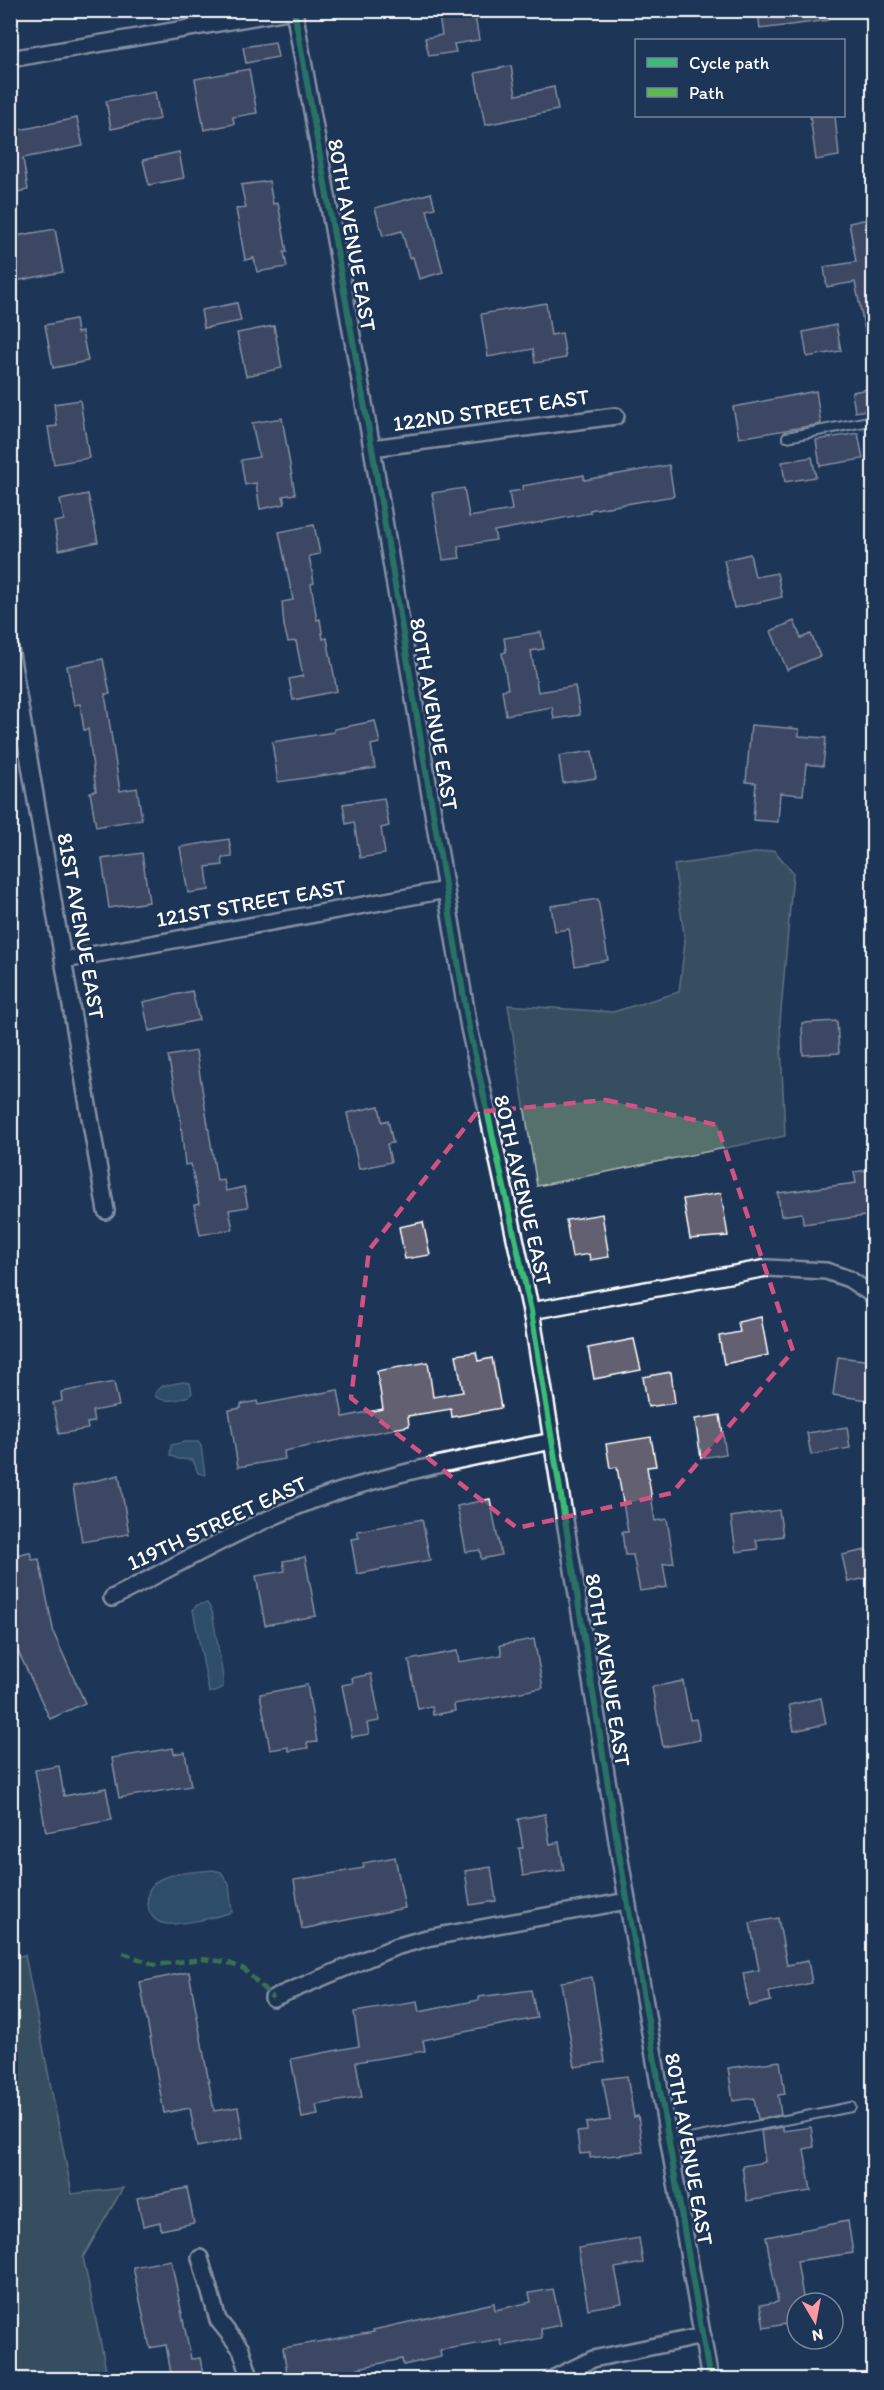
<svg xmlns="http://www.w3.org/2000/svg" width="884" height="2390" viewBox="0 0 884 2390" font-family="Itim,sans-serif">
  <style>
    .green { fill: #57706c; stroke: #abb8b6; stroke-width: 1.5 }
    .water { fill: #3f6a84; stroke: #8ca6b5; stroke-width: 1.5 }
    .building { fill: #646071; stroke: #fff; stroke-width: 1.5 }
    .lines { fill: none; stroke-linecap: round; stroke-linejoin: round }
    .service-casing { stroke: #fff; stroke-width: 12 }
    .minor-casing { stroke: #fff; stroke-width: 20 }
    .service { stroke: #1d3557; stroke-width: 8 }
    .minor { stroke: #1d3557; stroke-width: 15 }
    .quiet { stroke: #5cbc4b; stroke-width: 4.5; stroke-dasharray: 9 4.5; stroke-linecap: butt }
    .cycleway-casing { stroke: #1d3557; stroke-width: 10 }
    .cycleway { stroke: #3abd76; stroke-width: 6 }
    .marked { fill: none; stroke: #d15284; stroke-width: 4.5; stroke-dasharray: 12 8; stroke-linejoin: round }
    .labels { text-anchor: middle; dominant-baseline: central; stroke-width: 5; stroke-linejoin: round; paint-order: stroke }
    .street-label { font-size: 22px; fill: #fff; stroke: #1d3557 }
  </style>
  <rect width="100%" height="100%" fill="#1d3557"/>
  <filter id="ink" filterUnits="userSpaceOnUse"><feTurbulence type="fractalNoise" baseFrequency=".0167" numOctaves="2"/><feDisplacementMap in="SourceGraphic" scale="12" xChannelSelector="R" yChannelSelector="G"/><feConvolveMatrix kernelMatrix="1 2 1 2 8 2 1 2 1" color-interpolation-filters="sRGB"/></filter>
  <g filter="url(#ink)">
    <g class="green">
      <path d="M774,850L793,873L780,1022L785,1136L537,1186L508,1005L613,1012L679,992L685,942L674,865Z"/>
      <path d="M25,1955L72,2194L123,2188L83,2257L108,2379H11L10,1958Z"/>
    </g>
    <g class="water">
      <path d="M183,1382L190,1383L192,1393C185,1400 165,1403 156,1397L155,1393L162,1386Z"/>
      <path d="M185,1442H198L201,1446L205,1475L198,1473L193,1460L178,1459L170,1455L171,1445Z"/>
      <path d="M207,1603L212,1611L223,1677V1687L216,1692H209L193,1610L197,1605Z"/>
      <path d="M213,1870L221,1872L229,1884L232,1912C217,1917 176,1927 162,1923C154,1921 149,1913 148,1905C142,1870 190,1873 213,1870Z"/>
    </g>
    <g class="building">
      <path d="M438,10H474L479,40L454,44L456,52L429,56L425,38L442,35Z"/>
      <path d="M758,10H828L829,20L760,29Z"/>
      <path d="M275,42L278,57L246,63L243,47Z"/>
      <path d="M511,66L516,95L554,87L558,110L485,125L475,73Z"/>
      <path d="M249,69L257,113L233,117L234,124L204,130L195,79Z"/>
      <path d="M155,92L160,119L111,129L106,101Z"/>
      <path d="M810,116H835L839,156L816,160Z"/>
      <path d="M77,118L83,146L23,158L28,190L10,193V132Z"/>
      <path d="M179,152L184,178L149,185L143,160Z"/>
      <path d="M269,181L273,204L278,203L287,252H284L287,267L257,272L254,258L245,260L236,209L246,208L241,185Z"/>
      <path d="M431,193L435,208L427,210L443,272L419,279L413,257L409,258L402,231L383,236L375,208Z"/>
      <path d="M873,218V335L866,336L855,282L827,287L824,267L856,262L849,223Z"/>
      <path d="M55,229L63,272L10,282V237Z"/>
      <path d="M237,303L241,321L204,328L201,310Z"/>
      <path d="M546,303L551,335L562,333L566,358L535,363L533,349L488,357L481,314Z"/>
      <path d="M75,319L77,333L82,332L88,361L53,368L45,325Z"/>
      <path d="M836,325L841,351L807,357L803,332Z"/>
      <path d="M274,326L282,368L246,376L237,333Z"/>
      <path d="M873,388V409L855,412L852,392Z"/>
      <path d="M816,391L821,424L739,438L733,407Z"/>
      <path d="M80,400L89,458L54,464L48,427L57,426L54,404Z"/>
      <path d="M282,418L295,494L283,496L285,504L260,509L256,483L245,485L241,460L259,457L252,423Z"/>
      <path d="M858,433L863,459L820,466L816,440Z"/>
      <path d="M812,457L816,477L785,482L782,462Z"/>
      <path d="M669,465L674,496L590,510V513L494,531L496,540L458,546L460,558L443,560L432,493L464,488L469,517L512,510L509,492L523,490L522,486L584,475V480Z"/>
      <path d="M88,494L98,542L59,550L54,522L64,520L60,500Z"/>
      <path d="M314,525L320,554L309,556L314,583L311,584L317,620L320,619L323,639L327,638L337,691L293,700L289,679L303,676L296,641L288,642L284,626L282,602L293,600L279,532Z"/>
      <path d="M750,554L755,577L777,573L782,597L734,608L724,560Z"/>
      <path d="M794,621L801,638L811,634L820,656L787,670L771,631Z"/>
      <path d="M541,632L544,649L531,651L538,692L575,686L580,715L554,719L552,707L506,715L502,690L508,689L502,653L506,652L504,638Z"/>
      <path d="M103,659L110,694H105L120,791L137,788L142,819L96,827L90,792L96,791L88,729L84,730L80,704L74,705L67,666Z"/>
      <path d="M375,721L380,743L371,745L375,768L278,782L272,742L334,732V729Z"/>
      <path d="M751,725L799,729V736L826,738L823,766L806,764L803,795L780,793L778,822L753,820L756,783L746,782Z"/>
      <path d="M592,751L596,778L563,783L559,756Z"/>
      <path d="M384,798L389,826L381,828L385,854L360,858L354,822L346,824L343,804Z"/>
      <path d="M229,839L232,857L222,858L223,865L206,867L209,890L188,893L180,847Z"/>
      <path d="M142,853L149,902L109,908L102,859Z"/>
      <path d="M598,899L608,960L575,966L569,929L555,931L551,906Z"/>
      <path d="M192,991L199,1020L149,1031L143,1002Z"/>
      <path d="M837,1021L839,1053L803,1055L802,1023Z"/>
      <path d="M196,1051L217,1181L224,1180L226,1191L244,1187L248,1207L229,1210L233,1229L200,1235L194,1205L199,1204L191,1164L185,1165L180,1115L168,1056Z"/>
      <path d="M379,1106L382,1122L388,1120L393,1143L387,1144L391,1162L359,1169L347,1113Z"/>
      <path d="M873,1169V1215L803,1224L802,1213L781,1216L778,1193L856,1183L854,1172Z"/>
      <path d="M721,1193L728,1236L690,1239L683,1199Z"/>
      <path d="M602,1214L609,1257L590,1260L589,1254L572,1257L566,1220Z"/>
      <path d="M423,1222L430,1255L405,1259L399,1227Z"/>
      <path d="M761,1317L768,1355L724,1364L719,1336L740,1332L738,1322Z"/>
      <path d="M634,1339L641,1370L594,1379L588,1348Z"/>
      <path d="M476,1352L478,1361L492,1358L501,1408L452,1417L451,1409L408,1416L409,1426L284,1451L285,1459L238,1467L229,1410L241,1408V1404L257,1401L258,1405L338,1390L343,1417L383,1409L377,1371L428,1362L433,1397L463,1392L456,1355Z"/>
      <path d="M838,1357L873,1361V1378L871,1377L868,1400L833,1395Z"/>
      <path d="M671,1372L675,1403L648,1407L643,1377Z"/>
      <path d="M114,1382L119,1406L92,1411L94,1422L87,1423L88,1429L59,1434L53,1403L62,1401L61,1392Z"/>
      <path d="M720,1415L726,1454L701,1458L695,1419Z"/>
      <path d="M847,1427L850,1448L811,1455L807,1433Z"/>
      <path d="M651,1437L656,1466L647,1467L655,1521L667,1519L674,1563L663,1564L667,1587L640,1591L633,1555H625L622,1532H628L617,1467L610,1468L606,1444Z"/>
      <path d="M119,1475L129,1534L82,1542L73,1486Z"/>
      <path d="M490,1499L501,1555L481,1559L480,1550L466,1552L457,1506Z"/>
      <path d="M779,1510L783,1536L756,1540L758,1549L736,1552L731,1517Z"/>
      <path d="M422,1519L430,1560L357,1574L351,1539L359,1538L357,1531Z"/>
      <path d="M866,1550L871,1577L848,1582L842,1555Z"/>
      <path d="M30,1552L32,1560L39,1559L54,1634L85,1703L50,1719L10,1634V1556Z"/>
      <path d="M305,1557L316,1616L265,1625L256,1576L285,1571L283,1561Z"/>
      <path d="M534,1639L543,1688L454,1704L455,1711L433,1715L432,1706L418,1709L409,1660L457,1651L459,1662L502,1655L500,1645Z"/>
      <path d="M371,1674L380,1721L367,1723L369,1734L352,1737L342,1685L353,1683L352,1678Z"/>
      <path d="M683,1681L690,1720L696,1719L700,1740L663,1747L652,1687Z"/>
      <path d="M307,1685L317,1742L307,1743L308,1748L289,1751L288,1747L270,1750L260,1694Z"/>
      <path d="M821,1698L826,1724L794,1731L789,1705Z"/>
      <path d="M173,1748L174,1754L185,1752L191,1786L119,1798L112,1758Z"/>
      <path d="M59,1766L64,1796L106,1788L112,1820L46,1832L35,1770Z"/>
      <path d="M545,1814L550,1844L559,1842L564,1870L523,1876L519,1848H523L518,1819Z"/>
      <path d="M395,1857L405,1908L302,1929L294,1880L364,1868L363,1863Z"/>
      <path d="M491,1867L496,1901L470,1905L465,1871Z"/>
      <path d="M778,1918L787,1965L808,1961L812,1983L769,1992L771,2001L749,2006L743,1973L759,1970L750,1923Z"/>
      <path d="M189,1972L214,2111L238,2107L243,2138L197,2147L190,2108L164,2113L140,1982Z"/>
      <path d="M592,1977L605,2062L575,2067L561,1982Z"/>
      <path d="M531,1990L537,2018L423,2040L425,2051L356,2062L362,2097L316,2105L318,2115L302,2118L291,2059L359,2046L354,2012L417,2002L419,2012L479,2000V1997Z"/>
      <path d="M780,2061L785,2094L778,2095L781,2115L758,2119L754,2098L733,2101L728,2068Z"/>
      <path d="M627,2076L634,2117L638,2116L643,2152L590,2158V2153L580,2154L577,2132L587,2131L586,2123L610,2120L603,2079Z"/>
      <path d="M783,2127V2131L811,2127L814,2147L804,2149L811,2191L747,2201L742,2166L765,2162L761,2131Z"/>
      <path d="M187,2188L194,2223L161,2230L160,2222L143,2226L137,2198Z"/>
      <path d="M848,2221L853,2253L797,2261L804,2303H797V2322L764,2328L760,2305L778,2302L766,2237Z"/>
      <path d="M639,2238L643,2263L615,2268L622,2303L588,2309L578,2248Z"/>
      <path d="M171,2260L191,2359L200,2358L204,2379H172L166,2345L150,2348L133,2267Z"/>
      <path d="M553,2289L561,2325L541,2329L542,2338L502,2346L501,2340L440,2350L441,2357L403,2365L402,2359L358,2368L359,2374L341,2376L342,2379H288L283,2348L374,2332L373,2330L494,2303L495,2310L531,2302L529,2293Z"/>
    </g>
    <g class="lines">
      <g class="service-casing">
        <g id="service">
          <path d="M787,437L874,420"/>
          <path d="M669,2143L851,2107"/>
        </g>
      </g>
      <g class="minor-casing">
        <g id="minor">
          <path d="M294,10L372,448L469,1028L531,1311L619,1853L710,2380"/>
          <path d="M10,59L294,10"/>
          <path d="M372,448L616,416"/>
          <path d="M10,648L106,1211"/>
          <path d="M64,960L446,890"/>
          <path d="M531,1311L767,1268L826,1271L849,1279L874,1296"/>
          <path d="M112,1598C183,1562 254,1520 331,1494C403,1470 478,1456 552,1441"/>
          <path d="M273,1998L395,1947L427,1938L627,1901"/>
          <path d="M200,2258L218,2320L241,2349L251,2380"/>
          <path d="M550,2380L593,2359L703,2336"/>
        </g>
      </g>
      <use href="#service" class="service"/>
      <use href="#minor" class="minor"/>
      <path class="quiet" d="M123,1953L155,1965L202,1959L226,1962L244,1969L273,1998"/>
      <g class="cycleway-casing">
        <path id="cycleway" d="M294,10L372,448L469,1028L531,1311L619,1853L710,2380"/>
      </g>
      <use href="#cycleway" class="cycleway"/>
    </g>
  </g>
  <path d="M0 0H884V2390H0ZM606,1100L717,1125L793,1351L672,1493L517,1528L351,1398L369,1250L477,1112Z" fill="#1d3557" fill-opacity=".55" fill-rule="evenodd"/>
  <path class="marked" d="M606,1100L717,1125L793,1351L672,1493L517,1528L351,1398L369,1250L477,1112Z"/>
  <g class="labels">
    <g class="street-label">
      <text transform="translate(352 235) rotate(80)">80TH AVENUE EAST</text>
      <text transform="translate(491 410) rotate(-8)">122ND STREET EAST</text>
      <text transform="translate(434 714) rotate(80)">80TH AVENUE EAST</text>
      <text transform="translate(251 903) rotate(-10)">121ST STREET EAST</text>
      <text transform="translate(81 926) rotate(80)">81ST AVENUE EAST</text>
      <text transform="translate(523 1190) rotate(77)">80TH AVENUE EAST</text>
      <text transform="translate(217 1523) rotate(-25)">119TH STREET EAST</text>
      <text transform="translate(608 1670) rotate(81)">80TH AVENUE EAST</text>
      <text transform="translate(689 2149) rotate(80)">80TH AVENUE EAST</text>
    </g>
  </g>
  <rect width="884" height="2390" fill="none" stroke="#1d3557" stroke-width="36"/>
  <rect x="18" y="18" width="848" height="2354" fill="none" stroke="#fff" stroke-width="2" filter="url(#ink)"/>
  <rect x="635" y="39" width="210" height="78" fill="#1d3557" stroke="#77869a" stroke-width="1.5"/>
  <rect x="647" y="58" width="30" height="9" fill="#3abd76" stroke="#77869a" stroke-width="1.5"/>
  <text x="689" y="69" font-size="18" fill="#ffffff">Cycle path</text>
  <rect x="647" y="88" width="30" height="9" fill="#5cbc4b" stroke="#77869a" stroke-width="1.5"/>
  <text x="689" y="99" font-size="18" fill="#ffffff">Path</text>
  <g transform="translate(815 2321) rotate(170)"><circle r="28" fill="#1d3557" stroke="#77869a" stroke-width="1.5"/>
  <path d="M0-4.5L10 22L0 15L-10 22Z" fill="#ff9aa2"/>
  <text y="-9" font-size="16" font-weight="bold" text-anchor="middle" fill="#ffffff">N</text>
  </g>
</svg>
